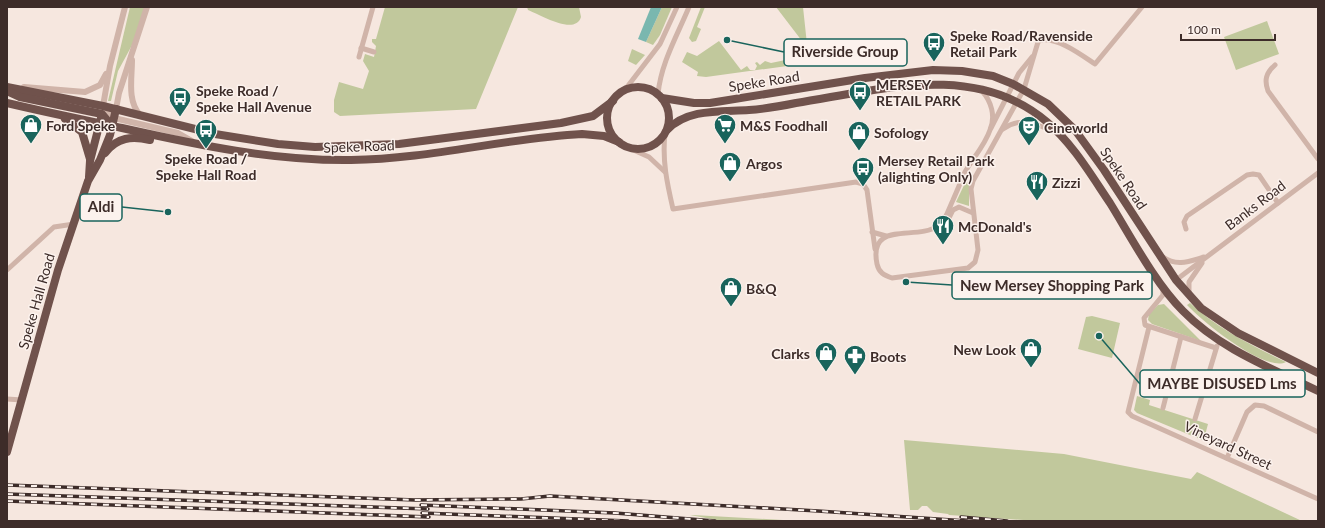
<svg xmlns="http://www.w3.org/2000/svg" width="1325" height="528" viewBox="0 0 1325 528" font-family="Lato,sans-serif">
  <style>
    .green { fill: #c1c89c }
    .water { fill: #7ab7af }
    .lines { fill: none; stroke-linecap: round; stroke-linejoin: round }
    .minor { stroke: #d0b4a9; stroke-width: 5 }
    .tertiary { stroke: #d0b4a9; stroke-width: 6 }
    .trunk { stroke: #70524c; stroke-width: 8 }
    .rail-casing { stroke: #3d2c29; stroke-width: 3.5 }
    .rail { stroke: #fcf2ed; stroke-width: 2; stroke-dasharray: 6; stroke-linecap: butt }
    .labels { text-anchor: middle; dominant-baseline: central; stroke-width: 3; stroke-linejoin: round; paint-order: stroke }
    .poi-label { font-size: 14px; font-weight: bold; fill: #3d2c29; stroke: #fcf2ed; text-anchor: start }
    .street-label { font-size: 14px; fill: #3d2c29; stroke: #fcf2ed }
    .leader { fill: none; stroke: #19645c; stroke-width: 1.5 }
    .callout-dot { fill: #19645c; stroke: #fcf2ed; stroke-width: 1.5 }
    .callout { fill: #fcf2ed; stroke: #19645c; stroke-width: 1.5 }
    .callout-label { font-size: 15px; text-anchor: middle; font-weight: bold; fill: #3d2c29 }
  </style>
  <rect width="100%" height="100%" fill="#f6e7df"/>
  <g class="green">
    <path d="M130,7H147L137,36L118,71L111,101H108Z"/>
    <path d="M385,7H518L476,109L340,116L334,112V100L339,82L363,89L369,71L363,61L365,54L374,57L376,46L372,42V39H376Z"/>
    <path d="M527,7H579L581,17C575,36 541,15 528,10Z"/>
    <path d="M662,7H672L660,35L653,45L646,42Z"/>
    <path d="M701,7H705L697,27L701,29L696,41L692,42L689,38Z"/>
    <path d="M776,7H803L809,63L706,77L697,76L698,72L682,62L687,52L697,56L719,41L741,70L747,66L750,70H755L757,66L755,63L757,62L760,65L765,61L771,63L795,58L800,51L799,44L802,41Z"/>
    <path d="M1267,21L1279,54L1236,70L1224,37Z"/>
    <path d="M632,49L645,55L636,65L628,61Z"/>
    <path d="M966,181L969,183V206L956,202Z"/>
    <path d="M1190,303C1218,329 1251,345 1286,362C1265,373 1202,321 1187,305Z"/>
    <path d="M1164,304L1201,341L1152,324L1148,320L1149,314L1158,305Z"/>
    <path d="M1092,316L1120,323L1112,358L1078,349L1086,317Z"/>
    <path d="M1137,396L1150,400L1149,405L1208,424L1204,439L1202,440L1137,413L1134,410Z"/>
    <path d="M904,440L1064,454L1191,479L1197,472L1302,521H1038L949,515L948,514L933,512L927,506H922L918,510H910Z"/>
    <path d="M690,515H693L800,521H722Z"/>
  </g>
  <path class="water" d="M651,7H662L646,42L638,39Z"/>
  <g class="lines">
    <g class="minor">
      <path d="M361,48L374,52"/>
      <path d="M359,57L373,7"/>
      <path d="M1275,65C1266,73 1264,80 1268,91L1318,159"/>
      <path d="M624,91L660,44L677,7"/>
      <path d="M982,91C991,101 996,116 990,130C985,145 973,158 965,172C961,181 957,191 953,200C949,208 946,221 938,226C916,241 868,220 877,264C879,273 884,275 892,278L968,268L975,262L978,250L971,189L973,181L1024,89L1038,42L1041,40C1059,38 1080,54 1095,64L1142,7"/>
      <path d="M658,94C661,63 677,36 689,7"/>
      <path d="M991,128L1019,73L1032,57"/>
      <path d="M1003,129C1021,116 1036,124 1055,132"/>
      <path d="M665,134C662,160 667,183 673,209L856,182L863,184L867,190L875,249"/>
      <path d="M629,148L649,157L665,172"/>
      <path d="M944,219L949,218L953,210L959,207L973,213"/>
      <path d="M1186,229L1184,222L1187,216L1247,175L1253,174L1259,175L1278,203"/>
      <path d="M872,232L886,236"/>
      <path d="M1163,257C1177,267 1190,261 1204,257"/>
      <path d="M7,270L54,227L74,224"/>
      <path d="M1176,280L1318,173"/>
      <path d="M1163,289V295L1144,318L1145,325L1216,348"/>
      <path d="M1189,294V282L1202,263"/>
      <path d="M1149,327L1128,412L1132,416L1318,499"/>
      <path d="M7,399L22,400"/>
      <path d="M1163,408L1181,337"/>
      <path d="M1195,419L1217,346"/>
      <path d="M1227,458L1247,412L1255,405L1264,406L1318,432"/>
    </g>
    <g class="tertiary">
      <path d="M125,7L110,66L103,106L114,118L178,133L192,141"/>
      <path d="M132,60C132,78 127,101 140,115"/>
      <path d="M24,87L85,92L100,85L106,74"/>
      <path d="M116,109L119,93L147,7"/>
    </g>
    <g class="trunk">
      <path d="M7,87L103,106L215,134L278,144L315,147L399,144L561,123L593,116L613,101"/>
      <circle cx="638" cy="118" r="31"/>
      <path d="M7,91L20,97L102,114L112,126"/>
      <path d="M662,98L694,103H710L865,78L933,70L962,71L993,76L1013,84L1048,104L1075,130L1104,170L1176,280L1201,308L1238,333L1318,373"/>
      <path d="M7,103C45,112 84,120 122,128C198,145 273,161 351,160C430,159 505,138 582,134L604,136L619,142"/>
      <path d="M65,119L82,132L90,159"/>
      <path d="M667,130C688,108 722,112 749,110C765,109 781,106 796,103C879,90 976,61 1047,122C1073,144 1091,175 1110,203C1131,237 1155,283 1183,311C1220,349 1271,368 1318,391"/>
      <path d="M105,153C117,137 132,136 150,140"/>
      <path d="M89,177L90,161L101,118"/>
      <path d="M7,452L58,270L88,181L100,160L110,135L116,109"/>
    </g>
    <g class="rail-casing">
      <g id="rail">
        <path d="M7,485L415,500L521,499L550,496L818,511L967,521"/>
        <path d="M7,494L428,509"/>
        <path d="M7,501L429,517"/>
        <path d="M421,505L615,513L715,521"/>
        <path d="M422,513L628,521"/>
        <path d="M961,517L1007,521"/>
      </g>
    </g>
    <use href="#rail" class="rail"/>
  </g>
  <defs>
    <g id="bus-pin" transform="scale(1.15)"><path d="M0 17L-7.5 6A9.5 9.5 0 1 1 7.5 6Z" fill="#19645c" stroke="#fcf2ed"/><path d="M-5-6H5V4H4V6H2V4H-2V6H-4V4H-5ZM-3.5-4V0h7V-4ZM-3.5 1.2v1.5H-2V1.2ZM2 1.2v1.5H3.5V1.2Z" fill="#fff"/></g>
    <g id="shop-pin" transform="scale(1.15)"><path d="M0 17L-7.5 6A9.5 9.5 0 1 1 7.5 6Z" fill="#19645c" stroke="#fcf2ed"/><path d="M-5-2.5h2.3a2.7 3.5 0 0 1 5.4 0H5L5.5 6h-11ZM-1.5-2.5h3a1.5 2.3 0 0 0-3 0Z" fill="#fff"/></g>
    <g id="supermarket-pin" transform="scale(1.15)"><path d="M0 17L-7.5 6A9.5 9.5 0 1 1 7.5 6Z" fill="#19645c" stroke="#fcf2ed"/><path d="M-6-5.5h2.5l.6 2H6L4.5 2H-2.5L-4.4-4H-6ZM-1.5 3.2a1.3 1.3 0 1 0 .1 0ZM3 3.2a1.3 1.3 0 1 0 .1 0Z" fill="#fff"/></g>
    <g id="theatre-pin" transform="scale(1.15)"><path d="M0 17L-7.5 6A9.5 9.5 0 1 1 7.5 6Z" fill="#19645c" stroke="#fcf2ed"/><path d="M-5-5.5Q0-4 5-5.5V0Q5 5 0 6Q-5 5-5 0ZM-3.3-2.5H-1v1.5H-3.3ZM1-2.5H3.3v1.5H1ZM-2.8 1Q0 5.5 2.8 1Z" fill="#fff"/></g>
    <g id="restaurant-pin" transform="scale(1.15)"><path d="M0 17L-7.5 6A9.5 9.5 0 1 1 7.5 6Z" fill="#19645c" stroke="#fcf2ed"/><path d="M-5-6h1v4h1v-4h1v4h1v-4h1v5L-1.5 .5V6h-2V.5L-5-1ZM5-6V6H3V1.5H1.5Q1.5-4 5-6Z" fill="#fff"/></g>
    <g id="pharmacy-pin" transform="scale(1.15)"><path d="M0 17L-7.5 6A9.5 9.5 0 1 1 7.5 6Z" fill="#19645c" stroke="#fcf2ed"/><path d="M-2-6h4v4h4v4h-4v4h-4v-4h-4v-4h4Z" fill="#fff"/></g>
  </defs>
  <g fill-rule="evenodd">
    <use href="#bus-pin" x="934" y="43"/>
    <use href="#bus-pin" x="860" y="92"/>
    <use href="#bus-pin" x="180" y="98"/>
    <use href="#shop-pin" x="31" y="125"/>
    <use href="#supermarket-pin" x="725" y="125"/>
    <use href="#theatre-pin" x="1029" y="127"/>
    <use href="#bus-pin" x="206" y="130"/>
    <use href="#shop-pin" x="859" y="132"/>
    <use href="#shop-pin" x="730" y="163"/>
    <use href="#bus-pin" x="863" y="168"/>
    <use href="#restaurant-pin" x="1037" y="182"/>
    <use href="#restaurant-pin" x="943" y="226"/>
    <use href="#shop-pin" x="731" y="288"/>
    <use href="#shop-pin" x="1031" y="349"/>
    <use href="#shop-pin" x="826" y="353"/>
    <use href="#pharmacy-pin" x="855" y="356"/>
  </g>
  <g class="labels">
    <g class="poi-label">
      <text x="950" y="35">Speke Road/Ravenside<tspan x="950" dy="16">Retail Park</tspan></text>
      <text x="876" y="84">MERSEY<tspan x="876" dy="16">RETAIL PARK</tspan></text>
      <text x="196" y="90">Speke Road /<tspan x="196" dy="16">Speke Hall Avenue</tspan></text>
      <text x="46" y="125">Ford Speke</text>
      <text x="740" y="125">M&amp;S Foodhall</text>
      <text x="1044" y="127">Cineworld</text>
      <text x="874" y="132">Sofology</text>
      <text x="206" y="158" text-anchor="middle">Speke Road /<tspan x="206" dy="16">Speke Hall Road</tspan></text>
      <text x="878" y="160">Mersey Retail Park<tspan x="878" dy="16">(alighting Only)</tspan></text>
      <text x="746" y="163">Argos</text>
      <text x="1052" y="182">Zizzi</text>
      <text x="958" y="226">McDonald's</text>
      <text x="746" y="288">B&amp;Q</text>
      <text x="1016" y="349" text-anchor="end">New Look</text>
      <text x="810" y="353" text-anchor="end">Clarks</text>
      <text x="870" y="356">Boots</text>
    </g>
    <g class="street-label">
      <text transform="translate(764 81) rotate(-9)">Speke Road</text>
      <text transform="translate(359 146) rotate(-2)">Speke Road</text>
      <text transform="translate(1124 178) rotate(56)">Speke Road</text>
      <text transform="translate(1255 205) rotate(-37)">Banks Road</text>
      <text transform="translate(36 301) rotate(-74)">Speke Hall Road</text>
      <text transform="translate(1228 445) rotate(25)">Vineyard Street</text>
    </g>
  </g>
  <path class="leader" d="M727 40L784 52M168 212L122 207M906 282L952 285M1099 336L1140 384"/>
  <g class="callout-dot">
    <circle cx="727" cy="40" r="4"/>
    <circle cx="168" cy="212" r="4"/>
    <circle cx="906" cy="282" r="4"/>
    <circle cx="1099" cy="336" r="4"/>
  </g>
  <g class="callout">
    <rect x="784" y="39" width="123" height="27" rx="4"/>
    <rect x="80" y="194" width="42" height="27" rx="4"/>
    <rect x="952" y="272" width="200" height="27" rx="4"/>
    <rect x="1140" y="370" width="165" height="27" rx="4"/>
  </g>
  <g class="callout-label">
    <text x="845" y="57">Riverside Group</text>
    <text x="101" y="212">Aldi</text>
    <text x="1052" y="291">New Mersey Shopping Park</text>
    <text x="1222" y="389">MAYBE DISUSED Lms</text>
  </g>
  <rect width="1325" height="528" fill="none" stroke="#3d2c29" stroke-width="16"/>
  <path d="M1181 34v6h94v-6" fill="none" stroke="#3d2c29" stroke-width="2"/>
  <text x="1187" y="34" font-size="12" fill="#3d2c29" stroke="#fcf2ed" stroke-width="3" paint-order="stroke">100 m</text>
</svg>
